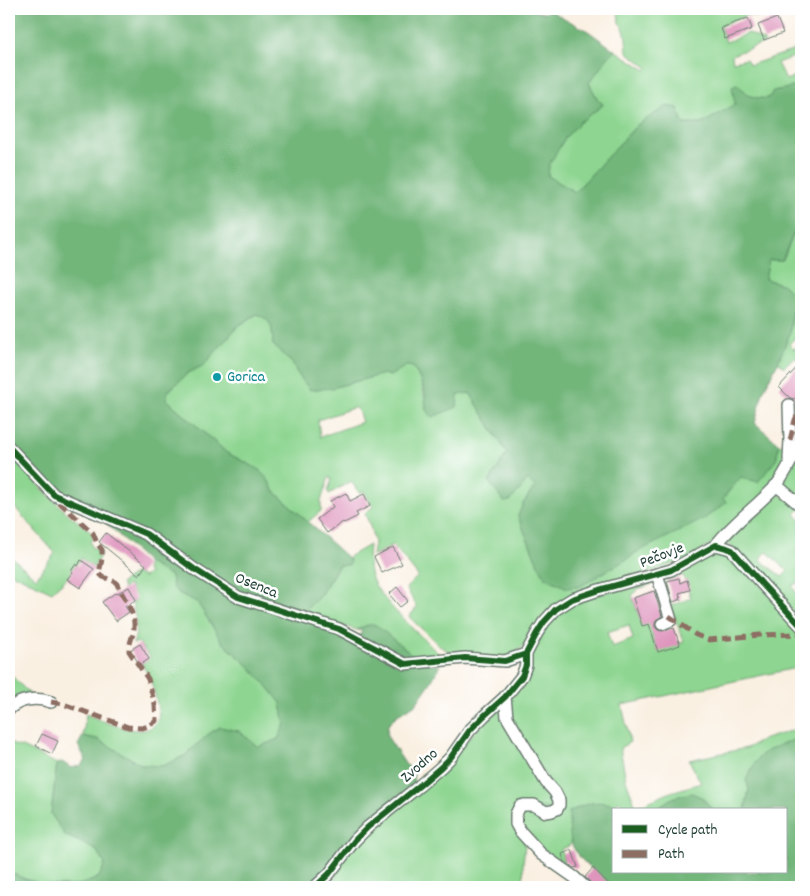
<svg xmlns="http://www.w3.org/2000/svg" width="810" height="896" viewBox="0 0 810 896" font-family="Dekko,sans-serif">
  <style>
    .green { fill: #8dd590; stroke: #568962; fill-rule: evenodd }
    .forest { fill: #72b67a; stroke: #487a57 }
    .building { fill: #df95bd }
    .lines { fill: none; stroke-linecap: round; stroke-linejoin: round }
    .street-casing { stroke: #6c7c71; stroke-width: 14 }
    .street { stroke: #fff; stroke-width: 11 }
    .quiet { stroke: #8d6e63; stroke-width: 5; stroke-dasharray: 10 5; stroke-linecap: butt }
    .cycleway-casing { stroke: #fff; stroke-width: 9 }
    .cycleway { stroke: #1b5e20; stroke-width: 6 }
    .culture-dot { fill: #0f9aa8; stroke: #fff; stroke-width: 2 }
    .labels { text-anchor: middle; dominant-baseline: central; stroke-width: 5; stroke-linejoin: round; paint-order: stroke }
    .culture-label { font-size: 16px; fill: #0d838f; stroke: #fff; text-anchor: start }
    .street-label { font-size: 16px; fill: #1f3d34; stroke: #fff }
  </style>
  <rect width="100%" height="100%" fill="#fff"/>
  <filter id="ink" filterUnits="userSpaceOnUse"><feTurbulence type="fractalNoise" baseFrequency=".02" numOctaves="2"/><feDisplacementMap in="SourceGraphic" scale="10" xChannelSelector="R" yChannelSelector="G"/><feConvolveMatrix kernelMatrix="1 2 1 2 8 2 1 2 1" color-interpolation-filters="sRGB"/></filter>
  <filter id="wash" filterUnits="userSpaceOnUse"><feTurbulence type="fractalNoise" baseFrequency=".0096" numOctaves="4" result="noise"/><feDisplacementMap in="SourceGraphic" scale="20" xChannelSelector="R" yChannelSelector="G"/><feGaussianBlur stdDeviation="1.12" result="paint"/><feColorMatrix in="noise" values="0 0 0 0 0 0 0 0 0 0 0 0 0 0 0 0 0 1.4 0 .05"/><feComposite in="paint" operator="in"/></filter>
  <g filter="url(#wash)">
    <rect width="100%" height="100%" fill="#faf0e2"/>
    <g class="green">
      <path d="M618,9H778L769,14L758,17L748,15L720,26L726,42L749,33L764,41V43L732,55L733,62L746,59L750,65L801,48V54L777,63L786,80L801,73V92L793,87L773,91L769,98C754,100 748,95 737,84L732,86L736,104L702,124H683L678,108L637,125L575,192L548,176L549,165L564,138L580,122L603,105L602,103L598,100L589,83L609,56L616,51L646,70L648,68L627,52C626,43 627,29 619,23Z"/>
      <path d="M801,216V338L798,335L789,344L794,349L801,343V356L798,360L794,357L784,367L778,362L790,333L794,295L784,285L765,279L769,260H783Z"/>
      <path d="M257,314C274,321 272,328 273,345L293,364L297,373L332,388L383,374L390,376L406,365L413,367C422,382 425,392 426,410L458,395L470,393L507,453L510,501L528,480L536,486L523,504L518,516L538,564L545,577L629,558C644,545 664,539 681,530C697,523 711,513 726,503L723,499L741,476L776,460L779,444L788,446L786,461L775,482L714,542L688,559L565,600L526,644L514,654L501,658L454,654L441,647L409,617L417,607L406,588L418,576L393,545L372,556L374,542L371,529L365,513L373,507L364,491L359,493L351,481L329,494L328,491L332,479L329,477L321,501V511L308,522L274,491L268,480L251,465L227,453L166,399L168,392L188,373L204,365L237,327ZM353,408H357L362,422L320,437L318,420Z"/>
      <path d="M801,450V503L781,485Z"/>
      <path d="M9,451C27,472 44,492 65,511C74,520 87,526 94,536L90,542L93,549L98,545L101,553L94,568L81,558L67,578L52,592L11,573L9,575V555L36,578L55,553L9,501Z"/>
      <path d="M777,493L801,508L795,514L801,521V581L792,586L801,601V620L726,541L727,534ZM767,552L788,571L782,577L762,561L761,557Z"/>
      <path d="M369,545C368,556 368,566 371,576C378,598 418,633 435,650L438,653V657L421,662L367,625L357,630L302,614L319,597L339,565L350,560L348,557Z"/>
      <path d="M714,550L731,552L801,630V667L622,705L630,742L620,748L626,780L636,807L671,792L701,783L689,760L747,748L765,739L793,730L801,728V738L791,741L746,780L749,789L745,810H713L702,797L660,806L659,810H630L619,801L614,805C596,800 586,803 569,812L572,843L567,847L561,849L565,869L541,850L520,827L521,810L532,807L563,805L508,714V700L531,651L556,613L576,601L650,580L654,583L638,589L632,596L642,625L659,621L662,630L652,634L657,650L684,642L670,606L691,598L683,575L665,580L664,577ZM629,625L633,639L612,647L607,632Z"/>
      <path d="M148,563L171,576L173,588L180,594L197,602L223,643L248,665L269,688L281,703L285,724L278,739L258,747L239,731L210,733L184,756L163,766L142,765L97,739L83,736L86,714C101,720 150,744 158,719C160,713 157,705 156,699C153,687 149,674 141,663L150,657L138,642L133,644C138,631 136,616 132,603L137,598L128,585L123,589L121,583L136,573L144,577L149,573L146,569Z"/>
      <path d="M9,673L32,696L9,705Z"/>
      <path d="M504,702L555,804L549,808L516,807L525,844L523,865L524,887H335L336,868L355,844L464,743Z"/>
      <path d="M9,740L14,745L22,747L57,764L51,814L65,835L96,849L105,864L99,877C90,882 79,886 69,886C52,886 21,882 9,870Z"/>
    </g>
    <g class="forest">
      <path d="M9,9H531L533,11L545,13L549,10L588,31L616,51L609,56L589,83L598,100L602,103L603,105L580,122L565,138L549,165L548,176L575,192L637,125L667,106L678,108L683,124H702L735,104L732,86L737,84C748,95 753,100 769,98L773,91L793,87L801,92V216L782,260H769L765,279L784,285L794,295L790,333L778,362L763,392L755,423L779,444L776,460L758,482L741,477L723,498L726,503L704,519L635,553L629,558L579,587L567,588L545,577L538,564L518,516L523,504L535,486L528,480L510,501L504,502L489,482L507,453L470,393L458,395L457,407L432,417L426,410L425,392L420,379L413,367L406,366L390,376L383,374L332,388L310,390L297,373L293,364L273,345C272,328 274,321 256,314L237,327L204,365L188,373L168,391L166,399L227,453L260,470L268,480L274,491L350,560L349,565H339L319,597L302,614L360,637L362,631L357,630L368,625H376L421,662L440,666L431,682L416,704L396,716L388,725L387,736L406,765L415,770L413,779L417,785L313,887H9V870C22,882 52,886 69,886C79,885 90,882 99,877L105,864L96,850L65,835L51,814L57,764L62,762L71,768L80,766L86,760L78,745L83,736L97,739L142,765L163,766L184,756L210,733L220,727L239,731L258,747L278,739L285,724L281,703L269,688L248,665L223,643L197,602L180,594L173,588L171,576L148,563L102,519L62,497L9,442Z"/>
      <path d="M801,738V781L796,797L801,803V887H609L608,884C596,873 580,861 573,847C569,838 569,821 569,812C596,798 602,801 630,810H614V872H786V810H745L749,789L746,780C751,771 755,759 764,753C771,748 792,740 801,738Z"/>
      <path d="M692,793L701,797L713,810H659C664,798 681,795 692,793Z"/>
    </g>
    <g id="blocks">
      <g class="building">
        <path d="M748,18L752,29L725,39L721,28Z"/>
        <path d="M777,18L783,33L764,40L758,25Z"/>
        <path d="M801,363V392L794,399L790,398L779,387Z"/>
        <path d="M346,493L350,501L364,494L370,506L356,513L358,516L344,523L343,522L327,533L317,519L333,507L330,501Z"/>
        <path d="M106,533L146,565L139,575L99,542Z"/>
        <path d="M393,547L402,564L382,573L374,557Z"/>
        <path d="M81,560L94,569L80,588L67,579L73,572L71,571L76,564L78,566Z"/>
        <path d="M679,578L680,583L687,580L690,590L679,593L681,599L673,602L667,581Z"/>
        <path d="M129,587L136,600L125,606L129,612L116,621L102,602L115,593L116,594Z"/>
        <path d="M397,587L408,601L400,607L389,594Z"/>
        <path d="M654,591L662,616L656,620L655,624V627L658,630L662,631L674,628L680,645L658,652L649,624L642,626L633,598Z"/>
        <path d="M140,644L149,659L140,665L130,650Z"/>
        <path d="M42,734L58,741L52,754L36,746Z"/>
        <path d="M572,850L578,867L574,868L564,861L562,854Z"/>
        <path d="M593,868L612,887H592L590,882L585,877Z"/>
      </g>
    </g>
  </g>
  <g filter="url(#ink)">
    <use href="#blocks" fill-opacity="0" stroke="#6c7c71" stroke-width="1"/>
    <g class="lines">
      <g class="street-casing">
        <g id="street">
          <path d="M799,9L801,16"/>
          <path d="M789,405L790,440L789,459"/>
          <path d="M9,447L54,495L146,534L194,569L238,597L339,629L405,664L465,658L505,661L526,654"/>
          <path d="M775,486L781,489L801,506"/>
          <path d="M716,545C733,523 756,507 775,487C786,474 792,457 801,443"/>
          <path d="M657,574L671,620L662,624"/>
          <path d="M505,697L507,717L546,782L555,792L559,800V805L557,809L552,811L546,812L534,805H524L520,806L516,814V824L520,831L541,854L574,877L585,887"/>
          <path d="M9,709C20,699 36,697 51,702"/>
          <path d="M315,887L329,874L355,840L368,827L419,786L441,767L451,757L470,730L484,716L505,697L522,676L526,665V654L537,633L544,622L556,609L572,599L599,590L671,570L716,545L727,548L732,550L762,584L801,626"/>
        </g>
      </g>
      <use href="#street" class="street"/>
      <g class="quiet">
        <path d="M790,440L795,420L801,407"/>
        <path d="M669,616L696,635L709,640L760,635L801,634"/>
        <path d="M51,702L63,704L128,727L142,728L149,726L156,721L155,705L148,679L129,651C129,641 135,634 134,623C133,608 122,596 116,582L103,577L99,573L102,559V550L97,543L93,533L58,501"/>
      </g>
      <g class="cycleway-casing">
        <g id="cycleway">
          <path d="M9,447L54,495L146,534L194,569L238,597L339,629L405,664L465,658L505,661L526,654"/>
          <path d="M315,887L329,874L355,840L368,827L419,786L441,767L451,757L470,730L484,716L505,697L522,676L526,665V654L537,633L544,622L556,609L572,599L599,590L671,570L716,545L727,548L732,550L762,584L801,626"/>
        </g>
      </g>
      <use href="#cycleway" class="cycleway"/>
    </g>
  </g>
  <circle class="culture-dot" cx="217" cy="377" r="5"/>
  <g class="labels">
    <g class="culture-label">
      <text x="227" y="377">Gorica</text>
    </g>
    <g class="street-label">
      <text transform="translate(662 556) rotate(-21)">Pečovje</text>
      <text transform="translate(256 586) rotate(22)">Osenca</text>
      <text transform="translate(420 766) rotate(-41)">Zvodno</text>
    </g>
  </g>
  <rect width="810" height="896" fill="none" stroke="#fff" stroke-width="30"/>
  <rect x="612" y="808" width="175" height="65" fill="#ffffff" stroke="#a5b1ae"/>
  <rect x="622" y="825" width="25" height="8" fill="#1b5e20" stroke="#a5b1ae"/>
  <text x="658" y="834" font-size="15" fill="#1f3d34">Cycle path</text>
  <rect x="622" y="850" width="25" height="8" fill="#8d6e63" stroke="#a5b1ae"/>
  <text x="658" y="858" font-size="15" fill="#1f3d34">Path</text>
</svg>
